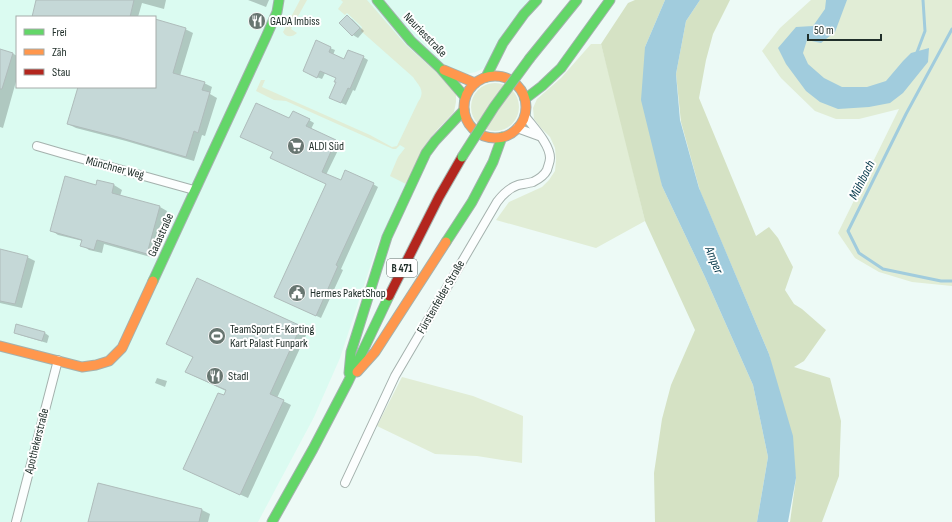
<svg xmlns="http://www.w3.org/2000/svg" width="952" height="522" viewBox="0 0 952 522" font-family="'Sofia Sans Condensed',sans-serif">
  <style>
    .built { fill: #dbfbf1; fill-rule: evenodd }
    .green { fill: #e1edd6 }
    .forest { fill: #d5e2c4 }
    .water { fill: #a1ccdd }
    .shadow { fill: #0003 }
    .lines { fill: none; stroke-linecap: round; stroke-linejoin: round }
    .stream { stroke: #a1ccdd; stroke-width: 3 }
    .building { fill: #c5d8d7; stroke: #afbcbb }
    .street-casing { stroke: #a4b1ad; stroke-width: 10 }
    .fast-casing { stroke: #a4b1ad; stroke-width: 11 }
    .slow-casing { stroke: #a4b1ad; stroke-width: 11 }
    .jam-casing { stroke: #a4b1ad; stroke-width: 11 }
    .street { stroke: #fcfefe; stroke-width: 8 }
    .fast { stroke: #63d668; stroke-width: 9 }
    .slow { stroke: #ff974d; stroke-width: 9 }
    .jam { stroke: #b3261e; stroke-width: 9 }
    .fast-bridge-casing { stroke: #a4b1ad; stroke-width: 11; stroke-linecap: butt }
    .fast-bridge { stroke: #63d668; stroke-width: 9 }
    .labels { text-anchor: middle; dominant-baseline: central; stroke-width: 4; stroke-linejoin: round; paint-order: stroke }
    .shield { fill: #fff; stroke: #636d6a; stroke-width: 1 }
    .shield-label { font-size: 11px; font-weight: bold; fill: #202f2a }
    .poi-label { font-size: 12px; fill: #202f2a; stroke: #fff; text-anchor: start }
    .street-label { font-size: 12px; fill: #202f2a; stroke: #fff }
    .water-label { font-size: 13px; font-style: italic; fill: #043749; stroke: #fff }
  </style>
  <rect width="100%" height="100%" fill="#edfaf6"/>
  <path class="built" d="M0,0H533L486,67L476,72L466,74L405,185L377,246L340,358L314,417L258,522H0ZM17,17H155V87H17Z"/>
  <g class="green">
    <path d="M300,0H307L291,29L297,33C293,37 286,38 283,32Z"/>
    <path d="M341,0H367L406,45L435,71L453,90L456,95V102L454,112L437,130L428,141L406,184L390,176L398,157L405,148L400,145L396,149H393L286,101L274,100L256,91L261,80H265L262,87L370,135L392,147L397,146L418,102C426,91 419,86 413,77L361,31L362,27L347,13L345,15L338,9L343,2Z"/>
    <path d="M811,0H952V286L912,282L879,272L855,258L838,233L899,109L859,119H836L815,111L781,78L762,51L780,28Z"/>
    <path d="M591,44H601L618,108L645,221L596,248L496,220L509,202L542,187L549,180L555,171L556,160L555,148L550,137L541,128L534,119L533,108L537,99L561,78Z"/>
    <circle cx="495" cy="107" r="24"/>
    <path d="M402,377L473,396L523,416L522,463L477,456L435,454L377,426Z"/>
  </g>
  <g class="forest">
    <path d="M635,0H665L645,47L662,186L705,277L753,385L768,457L757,522H655L654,473L662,419L671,385L695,330L645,221L601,44L628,3Z"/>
    <path d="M700,0H730L713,34L706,60L699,98L756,236L769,227L778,238L793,267L785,290L794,304L802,309L826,330L804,361L794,367L830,378L841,421L839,476L822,522H790L796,478L769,354L700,191L681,122L676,74L686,21Z"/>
  </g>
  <g class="water">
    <path d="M665,0H700L686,21L676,74L680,120L699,188L769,354L793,436L796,478L788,522H757L768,457L753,385L705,277L662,186L641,100L645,47Z"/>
    <path d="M826,0H847L835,32L821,43L807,40L803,53L808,64L824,78L842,87H867L886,81L903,61L911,53L929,48L928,62L903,93L890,103L869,107L838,109L820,102L806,91L786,64L778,48L796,27L813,26L825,9Z"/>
  </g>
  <g class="shadow">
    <path d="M37,0H166L164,9L142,3L138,17H33Z"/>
    <path d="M248,0H269L266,7Z"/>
    <path d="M347,17L352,19L364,31L358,38L353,35Z"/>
    <path d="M155,20L185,29L193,33L180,76L204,83L212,87L210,94L217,98L205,136L202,135L194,161L126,141L76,128L68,124L79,87H155Z"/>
    <path d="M330,48L335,50L333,55L345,60L363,57L368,60L355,91L353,90L346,105L335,100L337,78L325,73L322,79L309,74Z"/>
    <path d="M0,50L12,53L17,56V78L3,128L0,127Z"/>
    <path d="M290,119L309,120L314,123L311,129L341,144L326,175L341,182L373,184L378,187L341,269L343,270L321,318L280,299L327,184L274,152L247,140Z"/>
    <path d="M98,181L114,185L122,190L120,196L160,207L167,211L154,258L104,244L102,253L89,250L82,245L83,241L58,235L51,230L97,186Z"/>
    <path d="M0,250L27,257L35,261L22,308L0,303Z"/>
    <path d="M197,279L301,327L308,331L277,398L291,405L248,498L192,473L226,391L194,376V357L167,344Z"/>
    <path d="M15,333H45L49,336L47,343L20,335Z"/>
    <path d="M157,378L167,381L165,387L155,383Z"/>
    <path d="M99,484L202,510L210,514L208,522H89Z"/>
  </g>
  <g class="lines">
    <g class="stream">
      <path d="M952,29L906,114L848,231L859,253L883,269L941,281H952"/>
      <path d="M916,55L925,31L923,0"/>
    </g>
  </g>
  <g class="building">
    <path d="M36,0H134L130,17H32Z"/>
    <path d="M347,15L360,28L352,36L339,23Z"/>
    <path d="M155,19L186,28L173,73L205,82L202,90L210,92L198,133L194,131L186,157L118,137L67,124L78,87H155Z"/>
    <path d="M316,40L331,47L329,52L344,59L348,50L364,56L350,89L348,88L341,103L329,98L336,82H334L336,78L320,71L317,78L303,71Z"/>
    <path d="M0,49L13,53L2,89H0Z"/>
    <path d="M256,103L289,118L293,111L310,119L306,126L336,140L322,172L341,180L345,170L374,183L336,265L338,266L316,316L274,297L326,184L270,158L273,152L240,137Z"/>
    <path d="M65,176L96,185L97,180L114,184L112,193L160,206L147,254L97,240L94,250L80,246L82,240L50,231Z"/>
    <path d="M0,249L28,256L15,304L0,301Z"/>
    <path d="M197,278L301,326L270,394L284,400L240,495L183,469L218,393L224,395L226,390L185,372L193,357L166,344Z"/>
    <path d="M16,324L45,332L42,341L14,333Z"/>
    <path d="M98,483L202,509L199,522H88Z"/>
  </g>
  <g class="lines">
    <g class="street-casing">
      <g id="street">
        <path d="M517,128L539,136"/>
        <path d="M37,146L61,153L194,190"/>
        <path d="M345,483L395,376L497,202C503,194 509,188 518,185C523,184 529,183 533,182C539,179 544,176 547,170C548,166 550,162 550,158C550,144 533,127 525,116"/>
        <path d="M16,522L58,360"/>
      </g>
    </g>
    <g class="fast-casing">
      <g id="fast">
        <path d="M377,0L411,41L440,68L465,97"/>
        <path d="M530,58L577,0"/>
        <path d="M486,77L503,43L524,14L537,0"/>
        <path d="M525,99L542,86L561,68L610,0"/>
        <path d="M446,242L472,202L493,162L502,137"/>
        <path d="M153,281L266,37L277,12L279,0"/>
        <path d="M349,373L351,352L387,237L426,153L435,141L464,110"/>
        <path d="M272,522L313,449L348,382L389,296"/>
      </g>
    </g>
    <g class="slow-casing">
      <g id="slow">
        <path d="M444,70L475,83"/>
        <circle cx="495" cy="107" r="31"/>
        <path d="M0,346L82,367L96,365L109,361L122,348L153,281"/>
        <path d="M357,372L375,352L446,242"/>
      </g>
    </g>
    <g class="jam-casing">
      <path id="jam" d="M389,296L439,197L462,157"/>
    </g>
    <use href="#street" class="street"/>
    <use href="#fast" class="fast"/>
    <use href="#slow" class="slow"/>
    <use href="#jam" class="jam"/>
    <g class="fast-bridge-casing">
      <path id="fast-bridge" d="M462,157L494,107L530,58"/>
    </g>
    <use href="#fast-bridge" class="fast-bridge"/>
  </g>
  <defs>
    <g id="restaurant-disc" transform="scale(0.9)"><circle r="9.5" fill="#687671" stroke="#fff"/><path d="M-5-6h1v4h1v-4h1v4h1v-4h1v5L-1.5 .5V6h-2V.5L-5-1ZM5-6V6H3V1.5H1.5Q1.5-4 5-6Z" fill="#fff"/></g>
    <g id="supermarket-disc" transform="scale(0.9)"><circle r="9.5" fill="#687671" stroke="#fff"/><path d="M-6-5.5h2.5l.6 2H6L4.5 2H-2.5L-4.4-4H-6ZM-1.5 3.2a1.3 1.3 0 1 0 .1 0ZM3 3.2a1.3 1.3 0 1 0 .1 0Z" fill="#fff"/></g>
    <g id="civic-disc" transform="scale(0.9)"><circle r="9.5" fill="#687671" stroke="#fff"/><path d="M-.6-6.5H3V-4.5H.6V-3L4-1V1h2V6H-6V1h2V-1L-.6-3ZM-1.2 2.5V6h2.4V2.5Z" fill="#fff"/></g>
    <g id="stadium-disc" transform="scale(0.9)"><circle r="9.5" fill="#687671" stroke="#fff"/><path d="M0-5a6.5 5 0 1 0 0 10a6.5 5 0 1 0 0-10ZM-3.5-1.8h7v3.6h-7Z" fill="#fff"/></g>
  </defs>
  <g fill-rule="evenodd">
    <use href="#restaurant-disc" x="257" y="21"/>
    <use href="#supermarket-disc" x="296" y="146"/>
    <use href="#civic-disc" x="297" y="293"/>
    <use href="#stadium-disc" x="217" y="336"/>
    <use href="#restaurant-disc" x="215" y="376"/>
  </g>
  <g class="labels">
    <rect class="shield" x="387" y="259" width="30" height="18" rx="3"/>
    <g class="shield-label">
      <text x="402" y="268">B 471</text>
    </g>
    <g class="poi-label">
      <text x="270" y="21">GADA Imbiss</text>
      <text x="309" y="146">ALDI Süd</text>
      <text x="310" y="293">Hermes PaketShop</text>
      <text x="230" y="329">TeamSport E-Karting<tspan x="230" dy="14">Kart Palast Funpark</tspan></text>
      <text x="228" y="376">Stadl</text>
    </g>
    <g class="street-label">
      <text transform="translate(425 35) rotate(46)">Neuriesstraße</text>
      <text transform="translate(115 168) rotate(15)">Münchner Weg</text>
      <text transform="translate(161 235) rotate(-66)">Gadastraße</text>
      <text transform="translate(441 297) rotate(-60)">Fürstenfelder Straße</text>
      <text transform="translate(37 441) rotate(-76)">Apothekerstraße</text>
    </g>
    <g class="water-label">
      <text transform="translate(862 180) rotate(-63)">Mühlbach</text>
      <text transform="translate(714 260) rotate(68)">Amper</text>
    </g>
  </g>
  <rect x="16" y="16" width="140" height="72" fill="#ffffff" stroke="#a6acaa"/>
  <rect x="24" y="29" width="20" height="6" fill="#63d668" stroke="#a6acaa"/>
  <text x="52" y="36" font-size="12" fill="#202f2a">Frei</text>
  <rect x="24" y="49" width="20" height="6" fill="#ff974d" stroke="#a6acaa"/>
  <text x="52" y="56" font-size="12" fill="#202f2a">Zäh</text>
  <rect x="24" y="69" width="20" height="6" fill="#b3261e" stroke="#a6acaa"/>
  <text x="52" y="76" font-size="12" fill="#202f2a">Stau</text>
  <path d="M808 34v6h73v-6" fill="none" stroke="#202f2a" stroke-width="2"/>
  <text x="814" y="34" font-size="12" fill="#202f2a" stroke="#ffffff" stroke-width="3" paint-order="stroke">50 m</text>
</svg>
